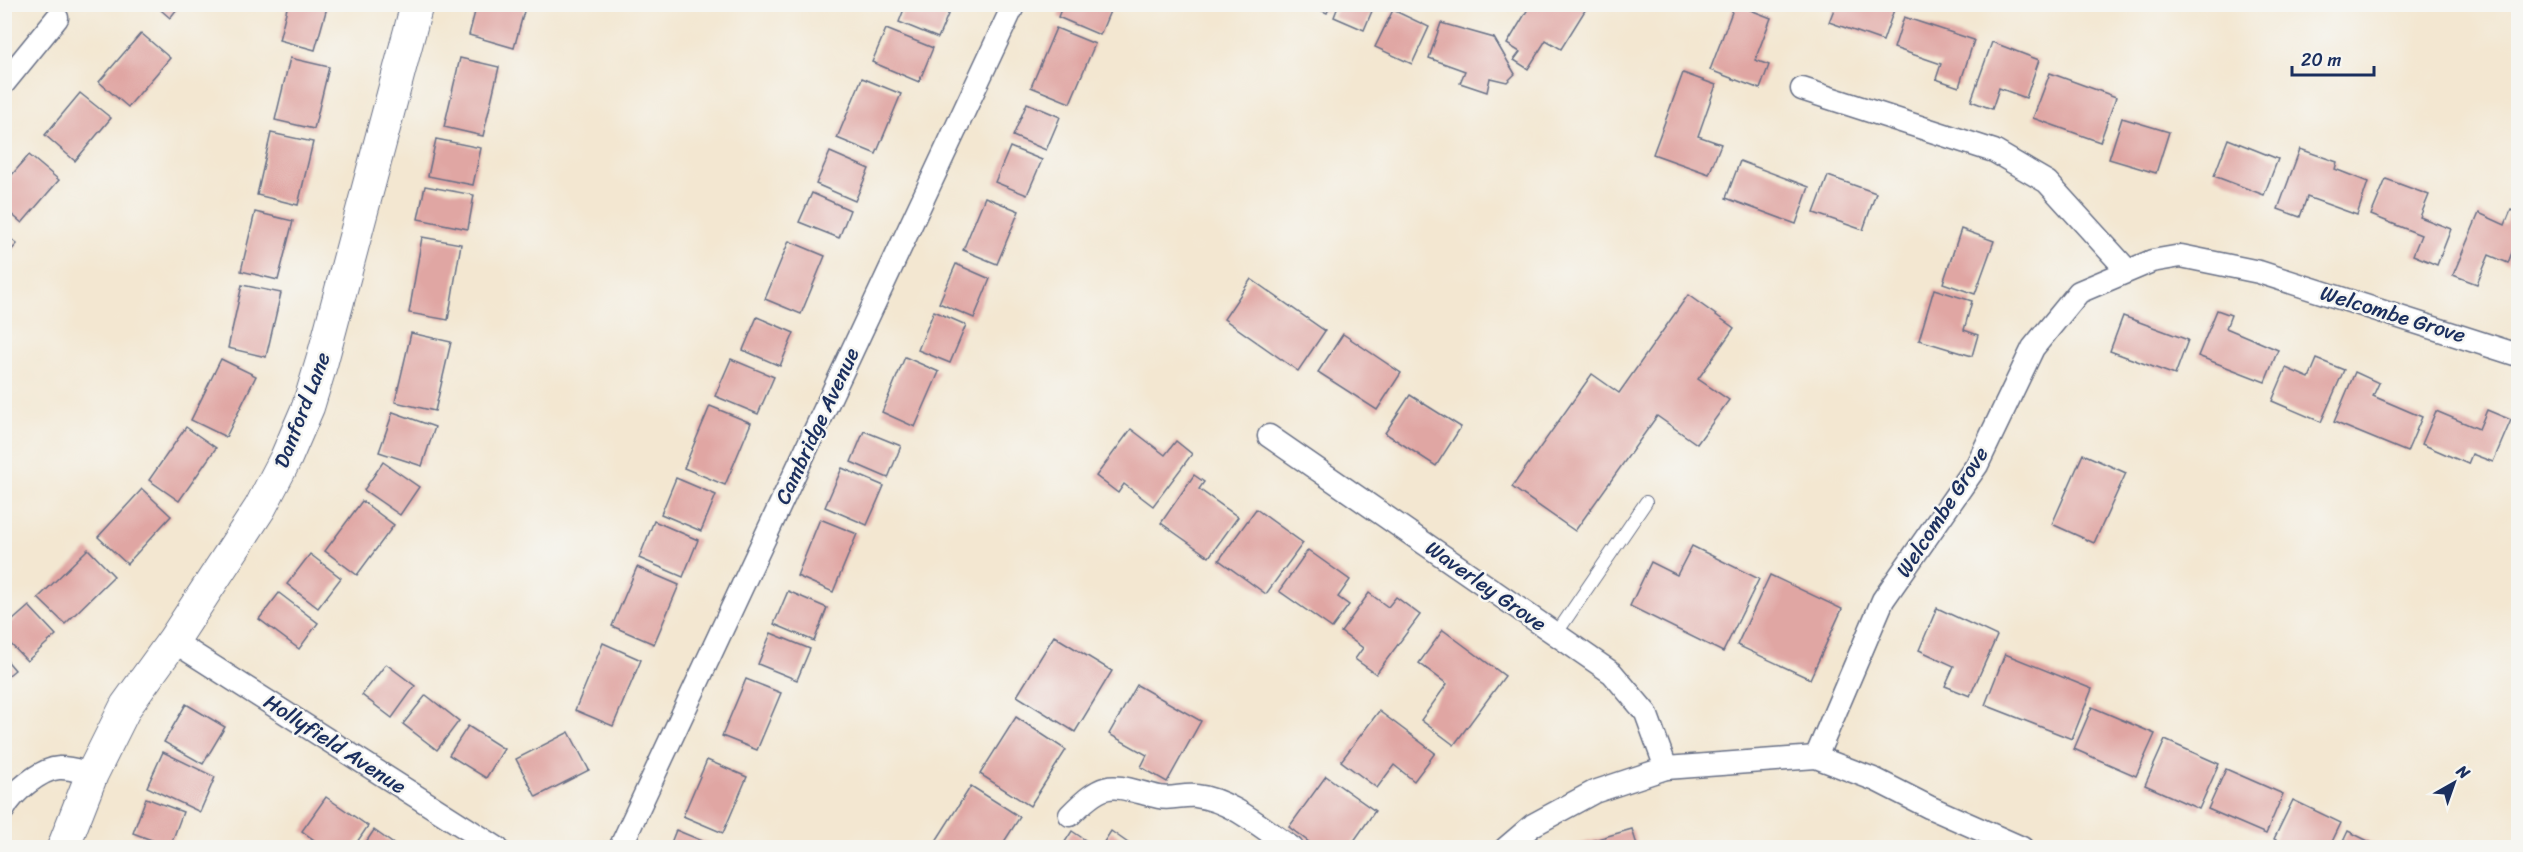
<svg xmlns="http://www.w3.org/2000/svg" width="2523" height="852" viewBox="0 0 2523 852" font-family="Sriracha,sans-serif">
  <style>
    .building { fill: #e0a6a3 }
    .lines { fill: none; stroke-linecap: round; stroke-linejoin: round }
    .lane-casing { stroke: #676f86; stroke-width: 14 }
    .street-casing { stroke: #676f86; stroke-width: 25 }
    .secondary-casing { stroke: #676f86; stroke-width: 34 }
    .lane { stroke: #fff; stroke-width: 12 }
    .street { stroke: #fff; stroke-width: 22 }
    .secondary { stroke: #fff; stroke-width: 32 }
    .labels { text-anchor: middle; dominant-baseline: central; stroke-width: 5; stroke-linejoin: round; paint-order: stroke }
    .street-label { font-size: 21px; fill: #1b2f5e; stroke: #f6f6f2 }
  </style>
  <rect width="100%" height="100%" fill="#f6f6f2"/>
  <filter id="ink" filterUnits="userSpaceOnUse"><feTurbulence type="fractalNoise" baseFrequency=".0167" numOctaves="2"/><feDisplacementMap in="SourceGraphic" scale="12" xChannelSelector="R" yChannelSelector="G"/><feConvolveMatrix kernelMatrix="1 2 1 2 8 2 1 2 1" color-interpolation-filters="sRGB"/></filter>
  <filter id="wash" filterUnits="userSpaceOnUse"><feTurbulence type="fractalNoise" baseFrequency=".008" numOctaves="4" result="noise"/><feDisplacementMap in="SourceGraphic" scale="24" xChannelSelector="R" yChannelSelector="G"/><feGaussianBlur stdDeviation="1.35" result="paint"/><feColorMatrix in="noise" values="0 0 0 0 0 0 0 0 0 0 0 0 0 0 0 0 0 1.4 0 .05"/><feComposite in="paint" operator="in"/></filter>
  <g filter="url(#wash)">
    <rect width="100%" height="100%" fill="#f3e7d1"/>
    <g id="blocks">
      <g class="building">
        <path d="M4,4H16L4,18Z"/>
        <path d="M154,4H181L170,18Z"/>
        <path d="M288,4H328L315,50L279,40Z"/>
        <path d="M477,4H526L514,48L469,35Z"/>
        <path d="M906,4L952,5L938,38L899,22Z"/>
        <path d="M1063,4H1113L1100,35L1058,17Z"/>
        <path d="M1307,4H1331L1327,13Z"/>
        <path d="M1339,4H1375L1364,30L1334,17Z"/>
        <path d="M1531,4H1589L1561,49L1546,40L1528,69L1514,60L1520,52L1507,44Z"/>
        <path d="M1735,4L1771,18L1755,60L1769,65L1760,89L1710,70Z"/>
        <path d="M1836,4H1896L1883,41L1829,22Z"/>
        <path d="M1393,10L1429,27L1412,64L1375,47Z"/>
        <path d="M1904,17L1974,40L1959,87L1936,79L1941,64L1894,48Z"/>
        <path d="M1441,23L1494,38L1515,74L1507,82L1490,78L1487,92L1460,83L1465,71L1429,58Z"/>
        <path d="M1056,28L1095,44L1070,103L1031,87Z"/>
        <path d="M886,29L933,48L919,82L872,62Z"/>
        <path d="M141,33L170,58L128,107L99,82Z"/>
        <path d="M1992,42L2039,60L2026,98L1999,88L1992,109L1971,101Z"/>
        <path d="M290,58L329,67L314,129L275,120Z"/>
        <path d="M460,58L499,67L483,136L444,127Z"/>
        <path d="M1683,73L1716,85L1698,136L1721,144L1709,174L1653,154Z"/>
        <path d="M2050,73L2116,97L2100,142L2033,118Z"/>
        <path d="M862,78L901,94L876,154L837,138Z"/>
        <path d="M80,93L111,118L75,161L45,135Z"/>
        <path d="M1027,103L1060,117L1046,150L1013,136Z"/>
        <path d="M2122,118L2169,132L2156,173L2109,159Z"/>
        <path d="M271,133L313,142L298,205L257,195Z"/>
        <path d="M436,139L481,148L473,185L428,176Z"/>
        <path d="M2228,139L2278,159L2264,195L2214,176Z"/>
        <path d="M1010,147L1042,160L1027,195L995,182Z"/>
        <path d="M2300,149L2337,162L2335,169L2368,182L2357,215L2307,197L2300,217L2278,209Z"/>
        <path d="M830,152L869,169L855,201L816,184Z"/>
        <path d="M29,155L59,180L22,223L4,208V184Z"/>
        <path d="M1740,161L1809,187L1796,224L1726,198Z"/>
        <path d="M1828,176L1876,193L1863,230L1814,213Z"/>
        <path d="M2386,179L2429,195L2420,217L2451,229L2437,265L2413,255L2421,235L2371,215Z"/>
        <path d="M425,186L474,195L468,229L418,219Z"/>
        <path d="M812,193L850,210L839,238L799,222Z"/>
        <path d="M985,197L1019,211L997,264L963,250Z"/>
        <path d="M2511,210L2518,213V237L2508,263L2489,255L2477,284L2453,275L2479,213L2505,225Z"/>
        <path d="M255,212L293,221L278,280L241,271Z"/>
        <path d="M1961,229L1994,241L1975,294L1943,283Z"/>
        <path d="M4,233L17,244L4,258Z"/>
        <path d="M422,237L461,244L448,320L409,313Z"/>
        <path d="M789,241L825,256L801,314L765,299Z"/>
        <path d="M956,264L990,279L974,318L939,303Z"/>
        <path d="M1251,279L1325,331L1298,371L1224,319Z"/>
        <path d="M242,285L281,293L266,357L228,348Z"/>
        <path d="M1934,289L1972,301L1964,330L1978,335L1972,356L1919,340Z"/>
        <path d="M1688,295L1734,328L1698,379L1729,400L1697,444L1657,416L1575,531L1512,487L1592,374L1619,393Z"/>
        <path d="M2217,310L2231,315L2226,328L2278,350L2265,382L2198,356Z"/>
        <path d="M934,311L966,325L950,363L918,350Z"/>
        <path d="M2123,316L2188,340L2175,375L2110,351Z"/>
        <path d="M757,317L794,333L780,366L743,350Z"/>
        <path d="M411,333L451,342L435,411L395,402Z"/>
        <path d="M1343,334L1401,373L1377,410L1318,372Z"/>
        <path d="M905,357L939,372L915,427L882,412Z"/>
        <path d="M221,359L256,376L226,437L191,420Z"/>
        <path d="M731,359L774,377L758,414L715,396Z"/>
        <path d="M2317,359L2344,370L2321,422L2272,401L2286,368L2309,378Z"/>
        <path d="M2355,372L2379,383L2373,396L2422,417L2407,452L2334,422Z"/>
        <path d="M1410,395L1461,427L1436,466L1385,433Z"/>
        <path d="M710,406L751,423L725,485L684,468Z"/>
        <path d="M2487,410L2511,420L2493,462L2472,454L2468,464L2422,444L2436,411L2479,429Z"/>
        <path d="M393,412L435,427L422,466L379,452Z"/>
        <path d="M186,427L216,448L179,501L149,480Z"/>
        <path d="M1131,429L1165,455L1176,441L1192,454L1153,506L1124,484L1118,493L1096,476Z"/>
        <path d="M864,431L901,446L888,478L851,462Z"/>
        <path d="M2083,454L2126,473L2094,543L2052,524Z"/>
        <path d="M383,462L419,487L400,515L364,490Z"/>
        <path d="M842,468L884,486L867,525L825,507Z"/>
        <path d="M1194,475L1204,482L1199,489L1238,517L1209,557L1161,523Z"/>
        <path d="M676,478L716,495L701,531L661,514Z"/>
        <path d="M142,489L171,516L127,564L98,537Z"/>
        <path d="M362,501L394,525L357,575L325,551Z"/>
        <path d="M1256,509L1303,543L1266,594L1219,560Z"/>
        <path d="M820,519L857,534L833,592L797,576Z"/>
        <path d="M654,521L698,540L683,577L639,558Z"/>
        <path d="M1692,546L1759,579L1723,652L1630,606L1651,562L1677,575Z"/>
        <path d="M88,549L114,576L65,624L38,598Z"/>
        <path d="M1308,550L1350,580L1338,597L1349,605L1332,628L1279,591Z"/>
        <path d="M310,554L341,578L318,608L287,584Z"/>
        <path d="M637,567L679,585L654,644L612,626Z"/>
        <path d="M1770,575L1842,609L1810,679L1737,645Z"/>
        <path d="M788,591L827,608L814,641L774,624Z"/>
        <path d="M279,593L318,623L299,649L259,619Z"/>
        <path d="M1369,593L1388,607L1396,597L1420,615L1376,674L1355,659L1363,648L1341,632Z"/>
        <path d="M29,606L56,635L27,661L4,637V628Z"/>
        <path d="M1937,608L1997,636L1970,696L1945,686L1954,666L1919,650Z"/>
        <path d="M1443,630L1505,676L1454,745L1421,720L1447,684L1419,663Z"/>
        <path d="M771,633L810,649L797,680L758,664Z"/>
        <path d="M1054,636L1112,671L1075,732L1017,696Z"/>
        <path d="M603,643L641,660L613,726L575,710Z"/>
        <path d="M2005,654L2092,689L2072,739L1985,705Z"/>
        <path d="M4,657L15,670L4,679Z"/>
        <path d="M386,664L415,686L392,718L362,695Z"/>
        <path d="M746,679L781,693L757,750L722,736Z"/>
        <path d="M1137,685L1201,721L1167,782L1141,767L1147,755L1109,734Z"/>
        <path d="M426,695L459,721L437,750L403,724Z"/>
        <path d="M186,704L225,727L203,764L164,742Z"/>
        <path d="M2092,707L2155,734L2136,776L2074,749Z"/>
        <path d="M1379,711L1435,753L1414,781L1394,765L1377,788L1341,761Z"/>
        <path d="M1016,717L1066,750L1030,806L980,774Z"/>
        <path d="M468,726L504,749L486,778L449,755Z"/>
        <path d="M569,732L589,770L536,797L516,759Z"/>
        <path d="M2165,740L2219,764L2199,809L2145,785Z"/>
        <path d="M163,752L215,777L200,812L147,787Z"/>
        <path d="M707,760L747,777L723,833L683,816Z"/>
        <path d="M2226,769L2283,794L2266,834L2208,809Z"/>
        <path d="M1326,776L1375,811L1349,848H1317L1289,827Z"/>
        <path d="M971,786L1020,817L1000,848H940L934,844Z"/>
        <path d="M326,797L368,826L353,848H325L302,831Z"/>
        <path d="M146,798L183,812L170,847L133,833Z"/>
        <path d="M2293,800L2341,823L2329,848H2290L2274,839Z"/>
        <path d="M1632,829L1638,848H1570V847Z"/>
        <path d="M374,830L399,848H362Z"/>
        <path d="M676,830L717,847V848H669Z"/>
        <path d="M1072,831L1097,848H1061Z"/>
        <path d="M1111,831L1135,848H1100Z"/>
        <path d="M2348,831L2382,848H2340Z"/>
      </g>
    </g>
  </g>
  <g filter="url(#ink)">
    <use href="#blocks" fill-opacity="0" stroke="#676f86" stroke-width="1.5"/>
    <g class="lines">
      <g class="lane-casing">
        <path id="lane" d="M1556,634L1646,502"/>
      </g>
      <g class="street-casing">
        <g id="street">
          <path d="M4,83L57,18"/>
          <path d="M1802,89L1994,151L2047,182L2127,270"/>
          <path d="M1269,436L1612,673L1646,713L1666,768"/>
          <path d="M173,641L497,848"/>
          <path d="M1816,757L1883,600L1977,465L2033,348L2079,292L2152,261L2181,256L2259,272L2518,355"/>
          <path d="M4,809C12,793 41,769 59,768C69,767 82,772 92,774"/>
          <path d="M1070,815C1108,777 1111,786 1159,797C1172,800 1184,794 1196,796C1231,800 1262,828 1292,848"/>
          <path d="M620,848L1014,4"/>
          <path d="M1506,848L1533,825L1594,792L1666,768L1816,757L1876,780L1929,807L2022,848"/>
        </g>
      </g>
      <g class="secondary-casing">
        <path id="secondary" d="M63,848L92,774L126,706L173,641L260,508L286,458L308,407L322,361L417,4"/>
      </g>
      <use href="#lane" class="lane"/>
      <use href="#street" class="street"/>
      <use href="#secondary" class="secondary"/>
    </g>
  </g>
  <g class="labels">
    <g class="street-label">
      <text transform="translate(2393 314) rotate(17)">Welcombe Grove</text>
      <text transform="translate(302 410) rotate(-69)">Danford Lane</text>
      <text transform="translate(817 426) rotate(-65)">Cambridge Avenue</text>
      <text transform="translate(1942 512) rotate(-57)">Welcombe Grove</text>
      <text transform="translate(1486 586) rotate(35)">Waverley Grove</text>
      <text transform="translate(335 744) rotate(33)">Hollyfield Avenue</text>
    </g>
  </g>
  <rect width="2523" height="852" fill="none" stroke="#f6f6f2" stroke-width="24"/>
  <g transform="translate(2454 783) rotate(40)" stroke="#f6f6f2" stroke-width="4.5" paint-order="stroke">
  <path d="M0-4.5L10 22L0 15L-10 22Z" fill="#1b2f5e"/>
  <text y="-9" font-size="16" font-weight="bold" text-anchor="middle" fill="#1b2f5e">N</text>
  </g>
  <path d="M2292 66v9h82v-9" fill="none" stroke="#1b2f5e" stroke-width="3"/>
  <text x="2301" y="66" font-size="18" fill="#1b2f5e" stroke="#f6f6f2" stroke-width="4.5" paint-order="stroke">20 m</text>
</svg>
